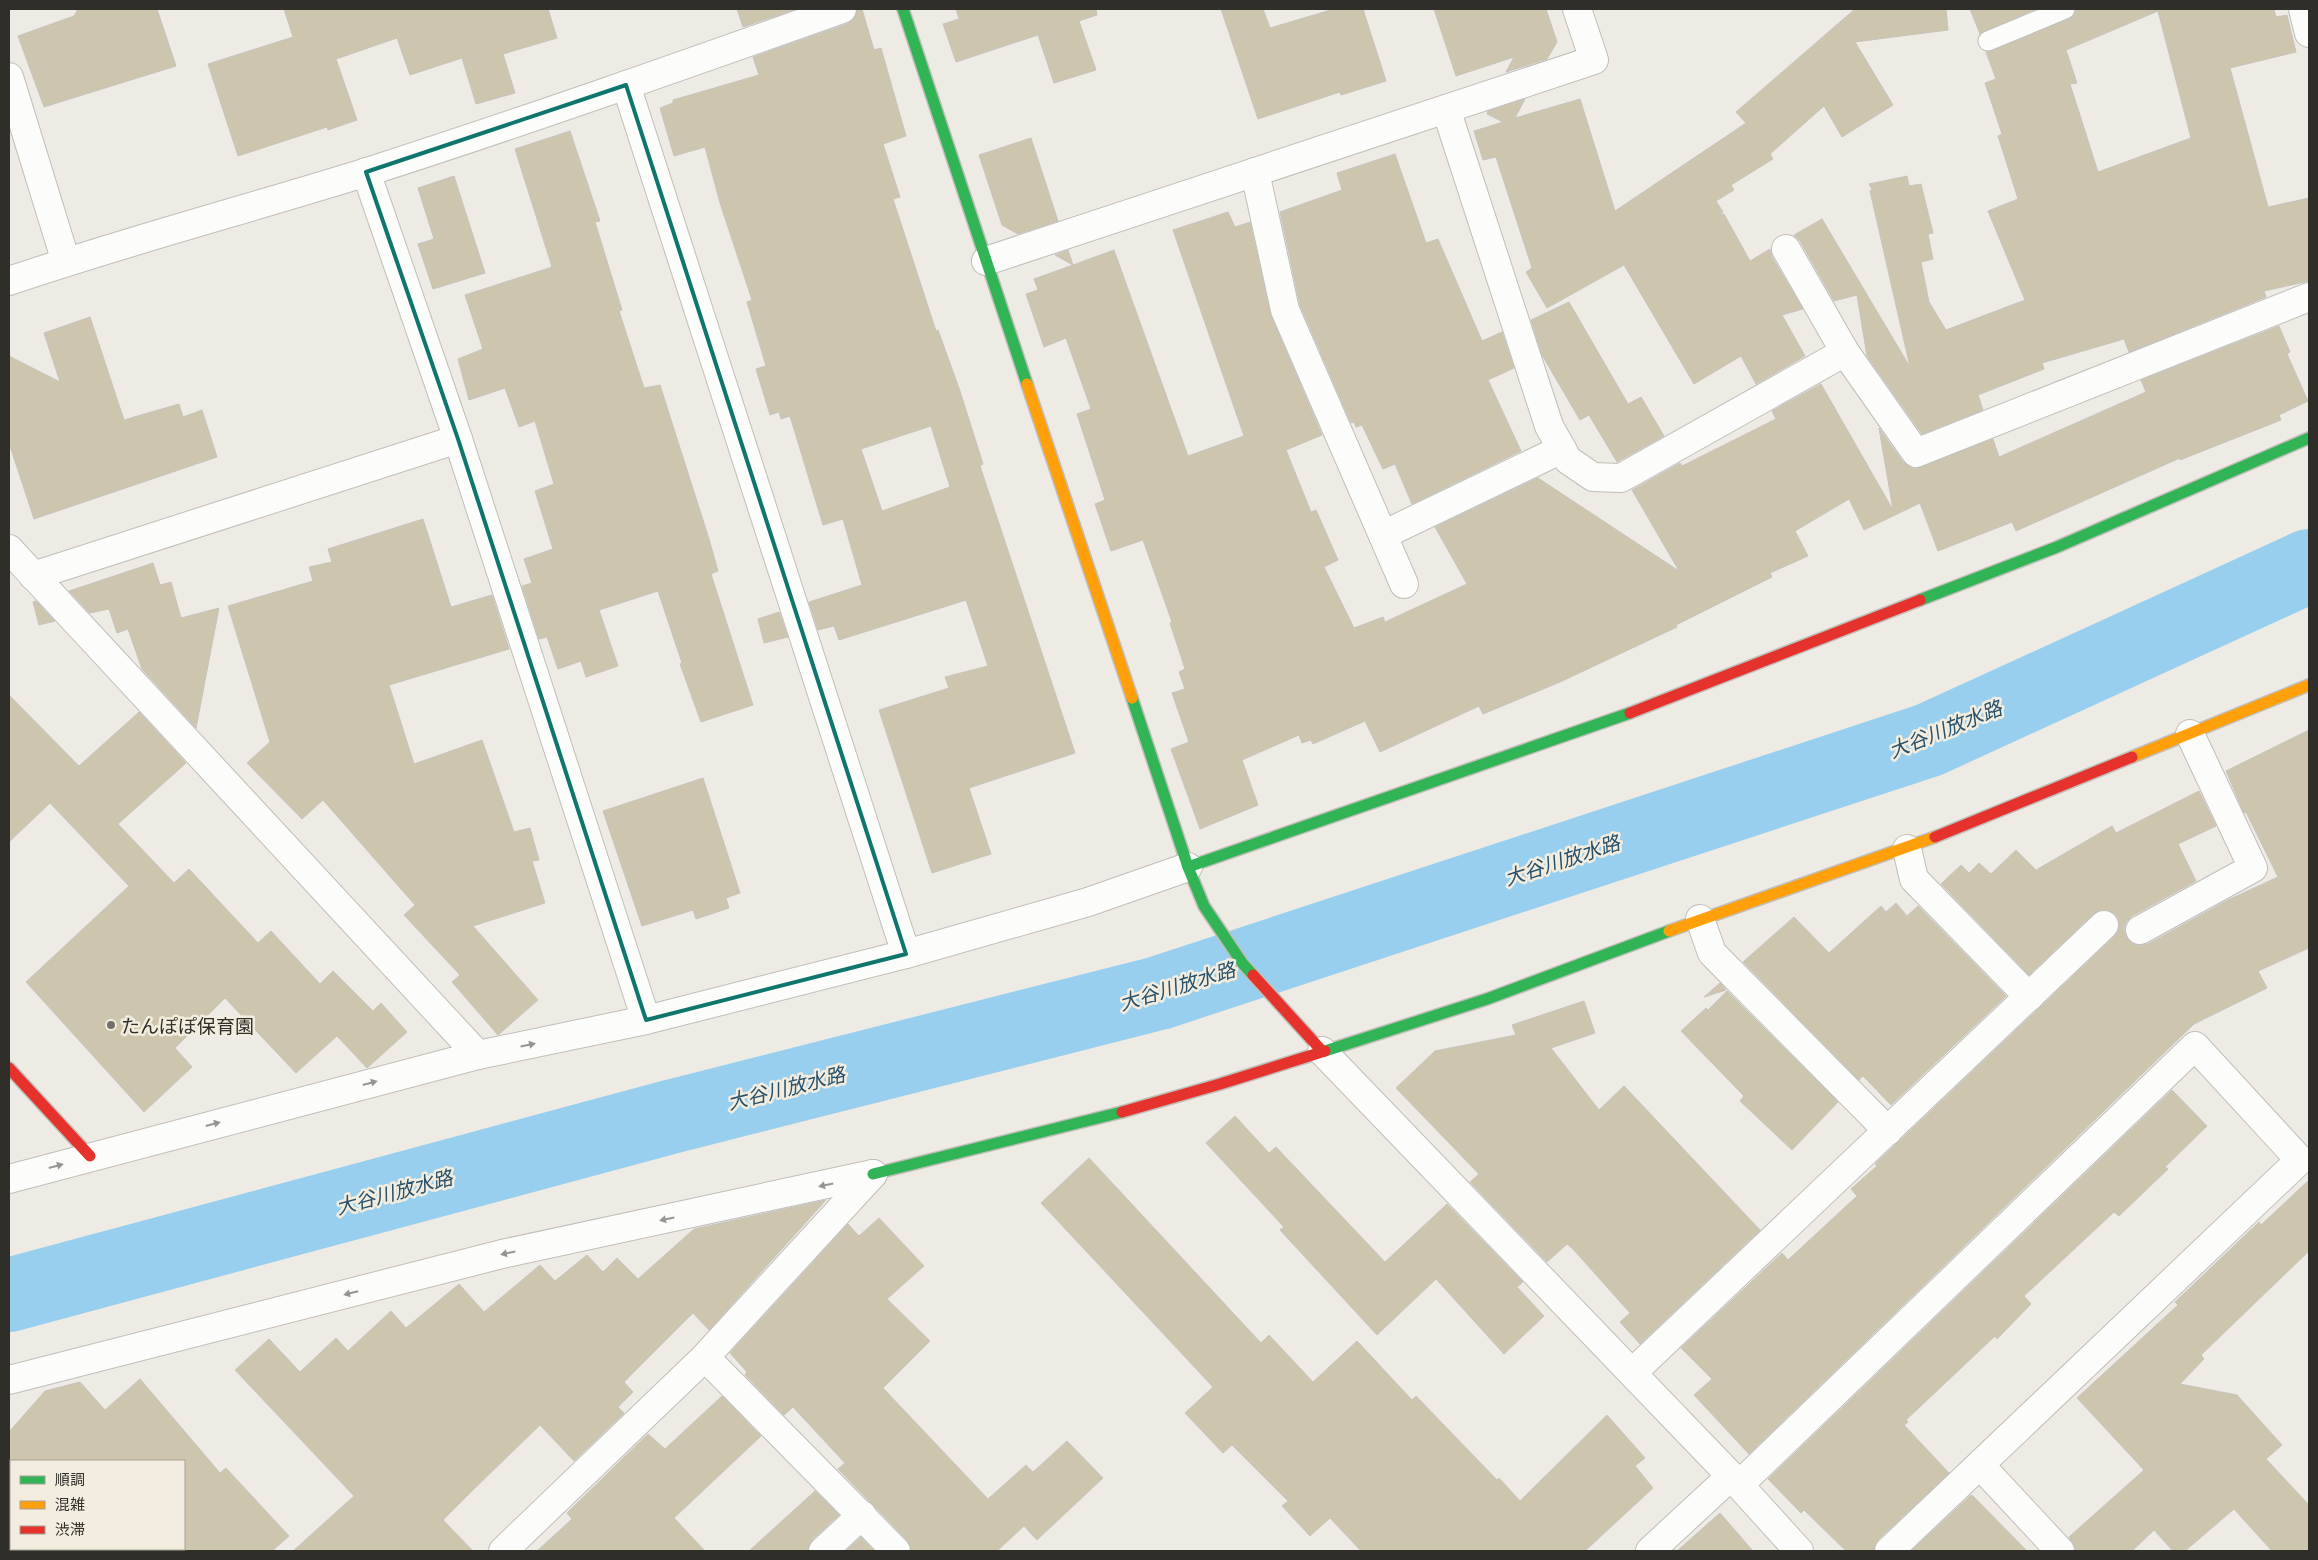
<svg xmlns="http://www.w3.org/2000/svg" width="2318" height="1560" viewBox="0 0 2318 1560" font-family="'Titillium Web','Noto Sans JP',sans-serif">
  <style>
    .lines { fill: none; stroke-linecap: round; stroke-linejoin: round }
    .river { stroke: #99cfee; stroke-width: 74 }
    .building { fill: #cec5ae; stroke: #c6c4be; fill-rule: evenodd }
    .lane-casing { stroke: #c0beb8; stroke-width: 21 }
    .street-casing { stroke: #c0beb8; stroke-width: 30 }
    .fast-casing { stroke: #c0beb8; stroke-width: 14 }
    .slow-casing { stroke: #c0beb8; stroke-width: 14 }
    .jam-casing { stroke: #c0beb8; stroke-width: 14 }
    .lane { stroke: #fcfcfb; stroke-width: 19 }
    .street { stroke: #fcfcfb; stroke-width: 28 }
    .fast { stroke: #30b455; stroke-width: 11 }
    .slow { stroke: #ff9f0a; stroke-width: 11 }
    .jam { stroke: #e5322d; stroke-width: 11 }
    .oneway { fill: #969592 }
    .marked { fill: none; stroke: #0f766e; stroke-width: 4; stroke-linejoin: round }
    .poi-dot { fill: #72706a; stroke: #f3eddf; stroke-width: 2 }
    .labels { text-anchor: middle; dominant-baseline: central; stroke-width: 5; stroke-linejoin: round; paint-order: stroke }
    .poi-label { font-size: 19px; fill: #302e28; stroke: #f3eddf; text-anchor: start }
    .water-label { font-size: 20px; font-style: italic; fill: #28526c; stroke: #f3eddf }
  </style>
  <rect width="100%" height="100%" fill="#eeebe4"/>
  <g class="lines">
    <path class="river" d="M9,1295L670,1117L1159,993L1929,740L2309,566"/>
  </g>
  <g class="building">
    <path d="M78,9H157L176,66L44,107L18,36L74,16Z"/>
    <path d="M284,9H548L557,38L503,54L515,93L476,104L462,58L410,75L397,38L336,59L357,120L328,130L327,127L238,156L208,64L293,37Z"/>
    <path d="M737,9H796L743,27Z"/>
    <path d="M857,9H862L874,50L881,48L906,136L883,144L900,197L893,199L936,331L938,330L960,391L983,464L980,466L1075,753L969,788L991,854L932,873L879,710L949,688L945,677L988,666L966,600L839,640L834,626L818,630L809,602L862,585L843,519L823,525L790,416L781,419L779,412L770,415L756,369L766,366L747,302L752,300L720,203L705,147L674,156L660,108L673,103V100L759,75L753,57L847,24L854,19ZM931,426L950,487L882,511L861,449Z"/>
    <path d="M956,9H1096L1097,15L1079,21L1096,70L1054,83L1038,35L956,62L943,24L959,19Z"/>
    <path d="M1221,9H1263L1270,28L1334,9H1363L1386,81L1341,95L1340,92L1258,119Z"/>
    <path d="M1434,9H1546L1557,42L1547,59L1506,72L1514,57L1456,76Z"/>
    <path d="M1855,9H1946L1948,30L1855,42L1893,105L1842,137L1824,106L1770,154L1773,159L1731,185L1734,190L1716,201L1723,212L1718,215L1724,214L1750,261L1770,249L1772,257L1803,309L1782,315L1805,356L1756,384L1741,356L1694,384L1624,265L1547,308L1526,272L1532,268L1496,157L1483,160L1474,131L1503,122L1487,114L1488,111L1525,99L1515,118L1580,99L1615,211L1746,123L1736,112Z"/>
    <path d="M1970,9H2036L1980,34Z"/>
    <path d="M2076,9H2274L2276,17L2287,15L2296,52L2230,68L2268,207L2309,198V281L2264,291L2266,297L2129,352L2124,339L2042,363L2044,369L1978,395L1983,410L1922,434L1867,356L1857,295L1834,301L1800,241L1794,235L1822,219L1910,367L1870,191L1872,189L1869,184L1907,176L1909,186L1921,184L1933,233L1928,234L1933,259L1921,262L1929,302L1946,330L2025,300L1988,211L2018,199L1998,136L2002,134L1985,83L1996,79L1986,52L2069,19L2074,15ZM2158,11L2191,138L2098,172L2070,84L2077,83L2066,50Z"/>
    <path d="M570,131L600,221L595,222L622,310L619,311L644,388L660,385L709,539L718,571L711,574L753,705L701,722L680,664L682,663L658,591L599,610L618,666L586,677L581,661L558,669L547,637L539,639L522,586L532,583L524,559L553,549L535,491L554,484L535,421L519,427L505,388L469,400L458,359L483,349L465,295L552,267L515,149Z"/>
    <path d="M1031,138L1058,221L1018,234L1002,225L979,155Z"/>
    <path d="M1395,154L1426,243L1438,239L1482,341L1502,332L1514,368L1488,380L1521,451L1412,504L1395,464L1383,469L1362,425L1356,427L1354,422L1351,423L1300,305L1280,212L1342,190L1337,173Z"/>
    <path d="M454,176L485,273L433,289L418,244L434,239L418,188Z"/>
    <path d="M1228,212L1235,227L1250,222L1271,316L1322,435L1286,450L1311,512L1316,510L1338,560L1324,567L1354,628L1383,617L1385,622L1467,584L1435,527L1538,478L1679,571L1632,490L1680,463L1682,466L1776,419L1772,411L1821,384L1893,510L1879,428L1903,462L1915,469L1993,439L1999,457L2146,392L2141,380L2279,326L2290,352L2287,354L2308,401L2279,415L2281,420L2180,460V458L2016,531L2012,522L1938,551L1920,503L1864,530L1849,499L1795,531L1808,556L1770,573L1772,577L1676,625L1677,627L1560,682L1483,714L1479,706L1380,752L1365,721L1313,744L1311,740L1302,743L1299,735L1242,760L1258,805L1200,829L1171,749L1189,742L1172,693L1185,689L1179,672L1185,669L1170,623L1172,622L1143,540L1111,551L1095,504L1105,500L1077,414L1091,409L1066,338L1044,347L1026,294L1038,290L1034,279L1073,265L1055,255L1068,250L1073,265L1114,250L1188,456L1244,436L1173,230Z"/>
    <path d="M1569,302L1628,404L1641,397L1664,436L1617,462L1589,415L1580,420L1542,355L1531,320Z"/>
    <path d="M90,317L124,420L179,404L183,417L202,410L217,457L34,519L9,443V356L60,382L44,333Z"/>
    <path d="M423,519L451,607L492,595L509,649L389,685L414,764L482,740L514,832L530,828L539,860L532,861L545,903L473,926L538,1000L498,1035L452,982L460,975L404,915L415,905L323,800L302,819L247,763L270,742L228,606L313,581L309,567L332,562L328,549Z"/>
    <path d="M153,563L160,585L171,582L181,618L219,608L196,728L142,669L128,629L117,633L109,609L90,613L69,591Z"/>
    <path d="M36,601L55,621L39,625L33,602Z"/>
    <path d="M779,612L788,637L764,643L758,619Z"/>
    <path d="M9,695L79,766L139,712L186,763L118,824L174,883L189,869L258,943L271,931L320,984L333,971L373,1011L381,1003L407,1032L367,1068L337,1036L296,1073L225,998L175,1048L192,1067L144,1112L26,982L129,886L50,803L9,842Z"/>
    <path d="M2309,730V948L2258,971L2267,988L2194,1024L1749,1454L1694,1395L1712,1379L1681,1348L1782,1253L1788,1260L1857,1196L1851,1189L1877,1166L1875,1164L2115,936L2119,929V921L2115,914L2108,910H2100L2093,914L2029,975L1941,884L1961,865L1969,873L1979,863L1991,874L2016,850L2036,870L2112,826L2116,833L2199,791L2216,826L2178,844L2196,881L2132,916L2126,922L2124,929L2126,937L2132,943L2139,946L2148,944L2228,900L2278,877L2246,812L2244,813L2226,771Z"/>
    <path d="M703,778L740,893L726,898L729,908L696,919L693,910L642,926L603,811Z"/>
    <path d="M1896,903L1907,916L1918,906L2006,996L1891,1105L1863,1076L1859,1080L1743,962L1794,917L1829,953L1881,906L1886,912Z"/>
    <path d="M1720,983L1726,990L1704,997Z"/>
    <path d="M1727,991L1838,1102L1792,1150L1740,1101L1744,1096L1681,1031L1706,1008L1708,1010Z"/>
    <path d="M1584,1001L1595,1033L1551,1048L1599,1110L1624,1086L1760,1230L1640,1344L1620,1322L1630,1313L1573,1249L1567,1244L1547,1262L1470,1182L1479,1174L1396,1088L1435,1051L1516,1035L1512,1025Z"/>
    <path d="M2172,1090L2207,1126L2165,1167L2168,1169L2119,1216L2114,1212L2024,1296L2031,1304L1997,1339L1995,1336L1906,1420L1908,1422L1904,1425L1949,1473L1878,1540L1874,1551H1846L1804,1510L1801,1513L1768,1479Z"/>
    <path d="M1235,1116L1269,1153L1276,1147L1385,1262L1447,1204L1523,1282L1517,1287L1544,1316L1504,1354L1436,1279L1377,1335L1280,1230L1284,1227L1206,1143Z"/>
    <path d="M1089,1158L1261,1343L1269,1335L1313,1382L1357,1341L1412,1400L1416,1396L1497,1480L1499,1478L1520,1501L1607,1415L1645,1458L1635,1466L1653,1488L1585,1551H1361L1330,1518L1310,1536L1282,1506L1288,1501L1232,1445L1223,1453L1185,1413L1213,1387L1041,1203Z"/>
    <path d="M2309,1180V1251L2201,1355L2204,1359L2180,1384L2237,1395L2282,1445L2266,1459L2309,1505V1551H2272L2234,1509L2185,1551H2173L2154,1530L2132,1551H2075V1547L2069,1537L2144,1470L2077,1398L2178,1305L2175,1302L2259,1222L2261,1225Z"/>
    <path d="M826,1200L709,1330L693,1313L624,1382L633,1392L618,1407L624,1413L574,1461L540,1425L474,1489L443,1520L473,1551H293L354,1496L235,1370L269,1339L300,1372L336,1338L348,1351L391,1311L406,1328L459,1284L484,1312L540,1265L555,1281L587,1255L603,1272L617,1258L638,1279L694,1229Z"/>
    <path d="M879,1218L924,1266L887,1299L930,1341L883,1388L988,1499L1026,1465L1033,1472L1067,1441L1103,1478L1037,1540L1024,1526L997,1551H911L907,1540L838,1469L845,1463L793,1407L784,1415L745,1375L747,1372L730,1353L848,1224L859,1236Z"/>
    <path d="M140,1379L220,1473L226,1468L289,1536L272,1551H184V1459L181,1461H9V1432L45,1391L80,1382L105,1410Z"/>
    <path d="M722,1396L761,1436L674,1518L705,1551H537L572,1519L567,1513L648,1434L665,1449Z"/>
    <path d="M815,1491L839,1515L812,1540L808,1551H749Z"/>
    <path d="M1972,1495L2027,1551H1911L1970,1496Z"/>
    <path d="M1720,1513L1753,1551H1677Z"/>
    <path d="M861,1537L874,1551H846Z"/>
  </g>
  <g class="lines">
    <g class="lane-casing">
      <path id="lane" d="M1988,41L2065,9"/>
    </g>
    <g class="street-casing">
      <g id="street">
        <path d="M2303,9L2309,33"/>
        <path d="M9,77L66,262"/>
        <path d="M626,85L906,954"/>
        <path d="M1446,109L1549,426L1568,460L1593,477L1621,478L1845,352"/>
        <path d="M366,172L458,439L646,1020"/>
        <path d="M1255,172L1285,310L1404,584"/>
        <path d="M1786,249L1845,352L1916,453L2309,297"/>
        <path d="M986,261L1594,60L1577,9"/>
        <path d="M9,281C127,241 248,209 367,172C526,121 684,65 842,9"/>
        <path d="M1383,535L1562,449"/>
        <path d="M9,549L478,1055"/>
        <path d="M33,576L458,439"/>
        <path d="M1907,849L1914,879L2029,997"/>
        <path d="M1700,919L1712,953L1888,1131"/>
        <path d="M2140,930L2253,868L2190,734"/>
        <path d="M1322,1051L1731,1476L1799,1551"/>
        <path d="M9,1179L478,1055L646,1020L906,954L1088,902L1188,867"/>
        <path d="M705,1357L896,1551"/>
        <path d="M1632,1373L2104,925"/>
        <path d="M9,1380L502,1254L873,1174"/>
        <path d="M1980,1465L2060,1551"/>
        <path d="M1739,1485L2195,1046L2300,1160L1889,1551"/>
        <path d="M167,1549L169,1551"/>
        <path d="M503,1551L705,1357L873,1174"/>
        <path d="M823,1551L862,1515"/>
        <path d="M1650,1551L1731,1476"/>
      </g>
    </g>
    <g class="fast-casing">
      <g id="fast">
        <path d="M903,9L1027,384"/>
        <path d="M1920,600L2057,547L2309,438"/>
        <path d="M1132,698L1188,867L1204,906L1243,964L1253,975"/>
        <path d="M1188,867L1630,713"/>
        <path d="M1325,1051L1487,999L1669,931"/>
        <path d="M873,1174L1122,1112"/>
      </g>
    </g>
    <g class="slow-casing">
      <g id="slow">
        <path d="M1027,384L1132,698"/>
        <path d="M2132,757L2309,685"/>
        <path d="M1669,931L1935,837"/>
      </g>
    </g>
    <g class="jam-casing">
      <g id="jam">
        <path d="M1630,713L1920,600"/>
        <path d="M1935,837L2132,757"/>
        <path d="M1253,975L1322,1051"/>
        <path d="M9,1068L90,1156"/>
        <path d="M1122,1112L1220,1084L1325,1051"/>
      </g>
    </g>
    <use href="#lane" class="lane"/>
    <use href="#street" class="street"/>
    <use href="#fast" class="fast"/>
    <use href="#slow" class="slow"/>
    <use href="#jam" class="jam"/>
  </g>
  <defs><path id="oneway-solid" d="M-6-.8H1V-3.2L6.5 0L1 3.2V.8H-6Z" transform="scale(1.25)"/></defs>
  <g class="oneway">
    <use href="#oneway-solid" transform="translate(528 1045) rotate(-12)"/>
    <use href="#oneway-solid" transform="translate(370 1083) rotate(-15)"/>
    <use href="#oneway-solid" transform="translate(213 1124) rotate(-15)"/>
    <use href="#oneway-solid" transform="translate(56 1166) rotate(-15)"/>
    <use href="#oneway-solid" transform="translate(826 1185) rotate(168)"/>
    <use href="#oneway-solid" transform="translate(667 1219) rotate(168)"/>
    <use href="#oneway-solid" transform="translate(508 1253) rotate(168)"/>
    <use href="#oneway-solid" transform="translate(351 1293) rotate(166)"/>
  </g>
  <path class="marked" d="M626,85L906,954L646,1020L458,439L366,172Z"/>
  <circle class="poi-dot" cx="111" cy="1025" r="5"/>
  <g class="labels">
    <g class="poi-label">
      <text x="121" y="1025">たんぽぽ保育園</text>
    </g>
    <g class="water-label">
      <text transform="translate(1945 729) rotate(-22)">大谷川放水路</text>
      <text transform="translate(1562 860) rotate(-18)">大谷川放水路</text>
      <text transform="translate(1177 986) rotate(-17)">大谷川放水路</text>
      <text transform="translate(786 1088) rotate(-14)">大谷川放水路</text>
      <text transform="translate(394 1192) rotate(-15)">大谷川放水路</text>
    </g>
  </g>
  <rect width="2318" height="1560" fill="none" stroke="#302e28" stroke-width="20"/>
  <rect x="10" y="1460" width="175" height="90" fill="#f3eddf" stroke="#a5a196"/>
  <rect x="20" y="1476" width="25" height="8" fill="#30b455" stroke="#a5a196"/>
  <text x="55" y="1485" font-size="15" fill="#302e28">順調</text>
  <rect x="20" y="1501" width="25" height="8" fill="#ff9f0a" stroke="#a5a196"/>
  <text x="55" y="1510" font-size="15" fill="#302e28">混雑</text>
  <rect x="20" y="1526" width="25" height="8" fill="#e5322d" stroke="#a5a196"/>
  <text x="55" y="1535" font-size="15" fill="#302e28">渋滞</text>
</svg>
